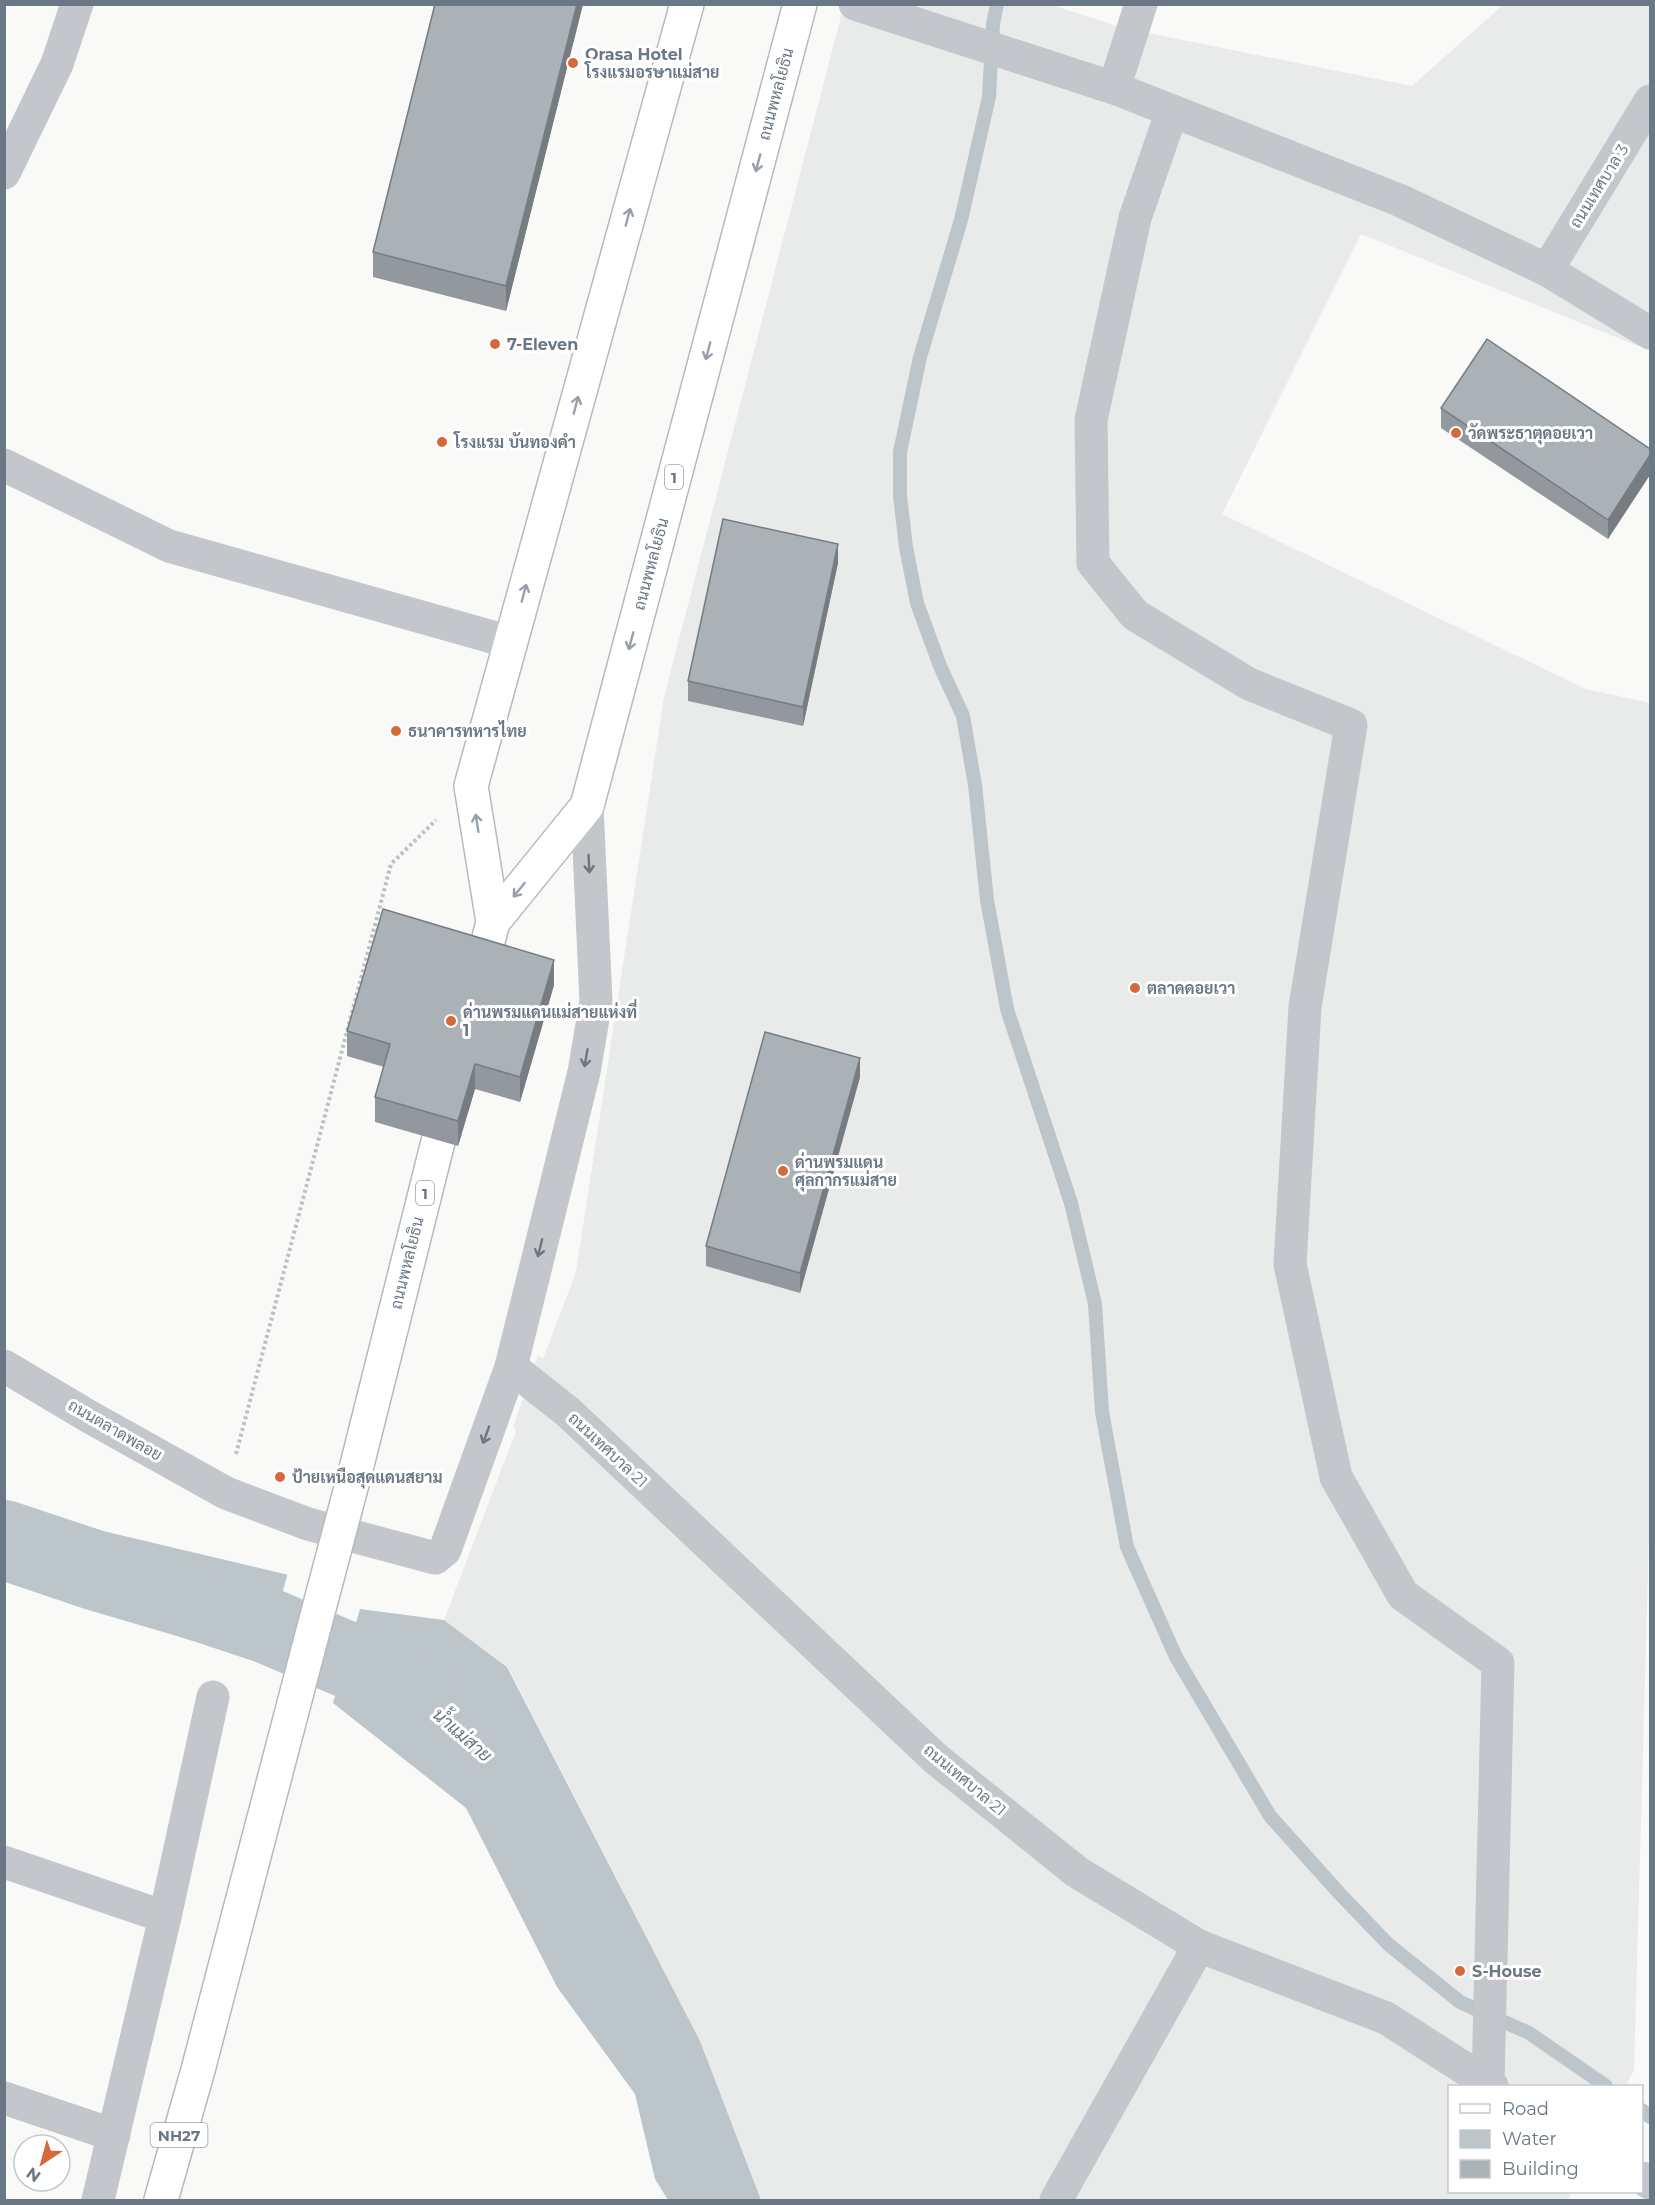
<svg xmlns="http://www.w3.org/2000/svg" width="1655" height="2205" viewBox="0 0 1655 2205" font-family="Montserrat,Sarabun,sans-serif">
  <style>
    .built { fill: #e9ebea }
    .water { fill: #bcc5ca }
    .pier { fill: #f9f9f7 }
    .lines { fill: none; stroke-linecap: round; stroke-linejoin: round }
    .stream { stroke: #bcc5ca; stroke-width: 14 }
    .river { stroke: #bcc5ca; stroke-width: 76 }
    .major-casing { stroke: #b6babe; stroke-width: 36 }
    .path { stroke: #bdbfc2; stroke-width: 4; stroke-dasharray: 3 3; stroke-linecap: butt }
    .minor { stroke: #c3c6ca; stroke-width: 33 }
    .major { stroke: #fff; stroke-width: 33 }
    .major-bridge-casing { stroke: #b6babe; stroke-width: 36; stroke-linecap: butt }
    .major-bridge { stroke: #fff; stroke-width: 33 }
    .wall { fill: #92989d }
    .shaded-wall { fill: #777c80 }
    .building { fill: #aab1b7; stroke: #777c80; stroke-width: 1.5 }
    .oneway { stroke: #97a0aa }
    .oneway2 { stroke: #6a7785 }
    .poi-dot { fill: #d4693b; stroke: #fff; stroke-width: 2 }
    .labels { text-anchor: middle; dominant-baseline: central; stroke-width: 6; stroke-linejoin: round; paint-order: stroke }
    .shield { fill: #fff; stroke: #97a0aa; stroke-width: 1.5 }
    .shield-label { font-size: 15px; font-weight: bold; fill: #6a7785 }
    .poi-label { font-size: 16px; font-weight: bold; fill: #6a7785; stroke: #fff; text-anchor: start }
    .street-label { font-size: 16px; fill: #6a7785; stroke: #fff }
    .water-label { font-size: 18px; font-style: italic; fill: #677780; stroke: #fff }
  </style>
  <rect width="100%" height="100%" fill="#f9f9f7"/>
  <path class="built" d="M844,5H1052L1123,28L1412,86L1503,5H1650V343L1648,350L1361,234L1222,514L1586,689L1650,703V1501L1634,2070L1626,2086H1450V2192H1572L1568,2200H761L700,2041L508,1667L444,1620L516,1431L513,1427L538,1355L543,1359L576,1272L664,697Z"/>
  <g class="water">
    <path d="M5,1501L103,1531L293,1576L272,1664L85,1609L5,1582Z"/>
    <path d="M360,1609L444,1620L507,1667L700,2041L761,2200H668L655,2179L635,2094L557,1987L466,1808L333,1703Z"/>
  </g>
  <path class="pier" d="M288,1572L294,1573L296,1576L275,1665L271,1667L263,1665Z"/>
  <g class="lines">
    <g class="stream">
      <path d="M997,4L993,24L989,97L961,220L920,357L900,452V496L906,547L917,603L940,666L963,716L975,785L987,900L1007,1009L1071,1203L1095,1304L1102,1412L1127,1547L1176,1657L1270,1816L1340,1894L1388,1944L1460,2002L1529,2033L1606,2086"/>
      <path d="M1642,2110L1650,2117"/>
    </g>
    <path class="river" d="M4,1538L268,1626L399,1682L436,1711"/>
    <g class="major-casing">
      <g id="major">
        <path d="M493,922L587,806L800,4"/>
        <path d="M477,984L493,922L471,786L687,4"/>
        <path d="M357,1465L449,1098"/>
        <path d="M161,2200L198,2070L308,1650"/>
      </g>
    </g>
    <path class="path" d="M236,1454L391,864L436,820"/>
    <g class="minor">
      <path d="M855,4L1114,88L1399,200L1547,270L1650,333"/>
      <path d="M1114,88L1141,4"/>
      <path d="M1172,111L1135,218L1091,420L1093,563L1135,615L1249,684L1351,725L1305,1007L1290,1264L1336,1477L1403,1595L1498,1663L1488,2084"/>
      <path d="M4,173L57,64L77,4"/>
      <path d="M1547,270L1650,101"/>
      <path d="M4,465L169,546L510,642"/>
      <path d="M4,1366L88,1416L226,1493L308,1524L435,1558L445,1550L511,1367L584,1072L596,1001L587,806"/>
      <path d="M511,1367L568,1412L936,1759L1077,1872L1199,1946L1386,2018L1492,2086"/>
      <path d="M4,1862L165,1917"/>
      <path d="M4,2098L114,2135"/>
      <path d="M1642,2178L1650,2183"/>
      <path d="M98,2200L165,1917L213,1697"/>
      <path d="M1056,2200L1199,1946"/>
    </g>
    <use href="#major" class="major"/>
    <g class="major-bridge-casing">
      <path id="major-bridge" d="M308,1650L357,1465"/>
    </g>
    <use href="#major-bridge" class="major-bridge"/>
  </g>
  <g class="wall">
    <path d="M583,4L506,311L373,277V252Z"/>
    <path d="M1441,408L1650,449L1608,539L1441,428Z"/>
    <path d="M838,563L803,726L688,701V681Z"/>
    <path d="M554,985L520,1102L475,1089L458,1146L375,1122V1097L384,1067L347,1056V1031Z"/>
    <path d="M860,1077L800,1293L706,1266V1246Z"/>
  </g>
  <g class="shaded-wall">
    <path d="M577,4H583L506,311V286Z"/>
    <path d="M1650,455V475L1608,539V520Z"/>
    <path d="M838,544V563L803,726V707Z"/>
    <path d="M554,960V985L520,1102V1077Z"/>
    <path d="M860,1058V1077L800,1293V1273Z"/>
    <path d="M475,1064V1089L458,1146V1121Z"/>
  </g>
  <g class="building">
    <path d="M435,4H577L506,286L373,252Z"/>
    <path d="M1487,339L1650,449V455L1608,520L1441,408Z"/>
    <path d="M723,519L838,544L803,707L688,681Z"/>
    <path d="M383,909L554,960L520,1077L475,1064L458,1121L375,1097L390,1044L347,1031Z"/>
    <path d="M765,1032L860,1058L800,1273L706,1246Z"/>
  </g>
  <defs><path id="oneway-shaft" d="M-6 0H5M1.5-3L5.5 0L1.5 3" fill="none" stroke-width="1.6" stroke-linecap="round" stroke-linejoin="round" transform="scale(1.5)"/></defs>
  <g class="oneway">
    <use href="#oneway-shaft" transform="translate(758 163) rotate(105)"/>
    <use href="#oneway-shaft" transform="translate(628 217) rotate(-75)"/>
    <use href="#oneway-shaft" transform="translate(708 351) rotate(105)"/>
    <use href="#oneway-shaft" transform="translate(576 405) rotate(-75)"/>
    <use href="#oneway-shaft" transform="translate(524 593) rotate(-75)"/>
    <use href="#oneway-shaft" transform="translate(631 641) rotate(105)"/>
    <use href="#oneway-shaft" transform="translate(477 823) rotate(-99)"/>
    <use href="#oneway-shaft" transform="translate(519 890) rotate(129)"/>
  </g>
  <g class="oneway2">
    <use href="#oneway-shaft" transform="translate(589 864) rotate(87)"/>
    <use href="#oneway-shaft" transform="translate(586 1058) rotate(100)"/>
    <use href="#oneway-shaft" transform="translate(540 1248) rotate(104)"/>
    <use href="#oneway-shaft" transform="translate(486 1435) rotate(110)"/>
  </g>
  <g class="poi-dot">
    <circle cx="573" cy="63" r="6"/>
    <circle cx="495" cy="344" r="6"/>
    <circle cx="1456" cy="433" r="6"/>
    <circle cx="442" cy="442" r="6"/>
    <circle cx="396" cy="731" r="6"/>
    <circle cx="1135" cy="988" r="6"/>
    <circle cx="451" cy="1021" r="6"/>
    <circle cx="783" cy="1171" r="6"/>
    <circle cx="280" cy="1477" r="6"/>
    <circle cx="1460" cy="1971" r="6"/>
  </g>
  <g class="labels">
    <g class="shield">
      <rect x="665" y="465" width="18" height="24" rx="4.5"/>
      <rect x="416" y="1181" width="18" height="24" rx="4.5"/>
      <rect x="150.5" y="2123" width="57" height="24" rx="4.5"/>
    </g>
    <g class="shield-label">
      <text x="674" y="477">1</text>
      <text x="425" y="1193">1</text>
      <text x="179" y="2135">NH27</text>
    </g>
    <g class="poi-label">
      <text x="585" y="54">Orasa Hotel<tspan x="585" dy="18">โรงแรมอรษาแม่สาย</tspan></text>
      <text x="507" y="344">7-Eleven</text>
      <text x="1468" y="433">วัดพระธาตุดอยเวา</text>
      <text x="454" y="442">โรงแรม บันทองคํา</text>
      <text x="408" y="731">ธนาคารทหารไทย</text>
      <text x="1147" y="988">ตลาดดอยเวา</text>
      <text x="463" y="1012">ด่านพรมแดนแม่สายแห่งที่<tspan x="463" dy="18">1</tspan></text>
      <text x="795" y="1162">ด่านพรมแดน<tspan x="795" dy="18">ศุลกากรแม่สาย</tspan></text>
      <text x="292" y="1477">ป้ายเหนือสุดแดนสยาม</text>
      <text x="1472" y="1971">S-House</text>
    </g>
    <g class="street-label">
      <text transform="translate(776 94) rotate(-75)">ถนนพหลโยธิน</text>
      <text transform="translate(1599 186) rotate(-58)">ถนนเทศบาล 3</text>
      <text transform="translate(651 564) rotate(-75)">ถนนพหลโยธิน</text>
      <text transform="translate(407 1263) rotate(-76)">ถนนพหลโยธิน</text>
      <text transform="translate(115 1430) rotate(30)">ถนนตลาดพลอย</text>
      <text transform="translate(608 1450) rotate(43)">ถนนเทศบาล 21</text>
      <text transform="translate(965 1780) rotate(40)">ถนนเทศบาล 21</text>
    </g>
    <g class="water-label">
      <text transform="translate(462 1735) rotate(41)">น้ำแม่สาย</text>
    </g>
  </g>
  <rect width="1655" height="2205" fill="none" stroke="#6a7785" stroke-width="12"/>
  <rect x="1448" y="2085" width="195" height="108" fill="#ffffff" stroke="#c3c9ce" stroke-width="1.5"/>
  <rect x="1460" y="2104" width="30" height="9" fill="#ffffff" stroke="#c3c9ce" stroke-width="1.5"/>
  <text x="1502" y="2115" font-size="18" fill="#6a7785">Road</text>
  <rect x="1460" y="2130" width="30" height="18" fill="#bcc5ca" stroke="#c3c9ce" stroke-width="1.5"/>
  <text x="1502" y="2145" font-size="18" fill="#6a7785">Water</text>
  <rect x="1460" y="2160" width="30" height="18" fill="#aab1b7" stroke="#c3c9ce" stroke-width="1.5"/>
  <text x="1502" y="2175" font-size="18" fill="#6a7785">Building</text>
  <g transform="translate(42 2163) rotate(216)"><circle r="28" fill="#ffffff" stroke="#c3c9ce" stroke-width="1.5"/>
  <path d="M0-4.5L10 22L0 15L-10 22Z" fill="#d4693b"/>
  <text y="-9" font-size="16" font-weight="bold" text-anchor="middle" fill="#6a7785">N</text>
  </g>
</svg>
